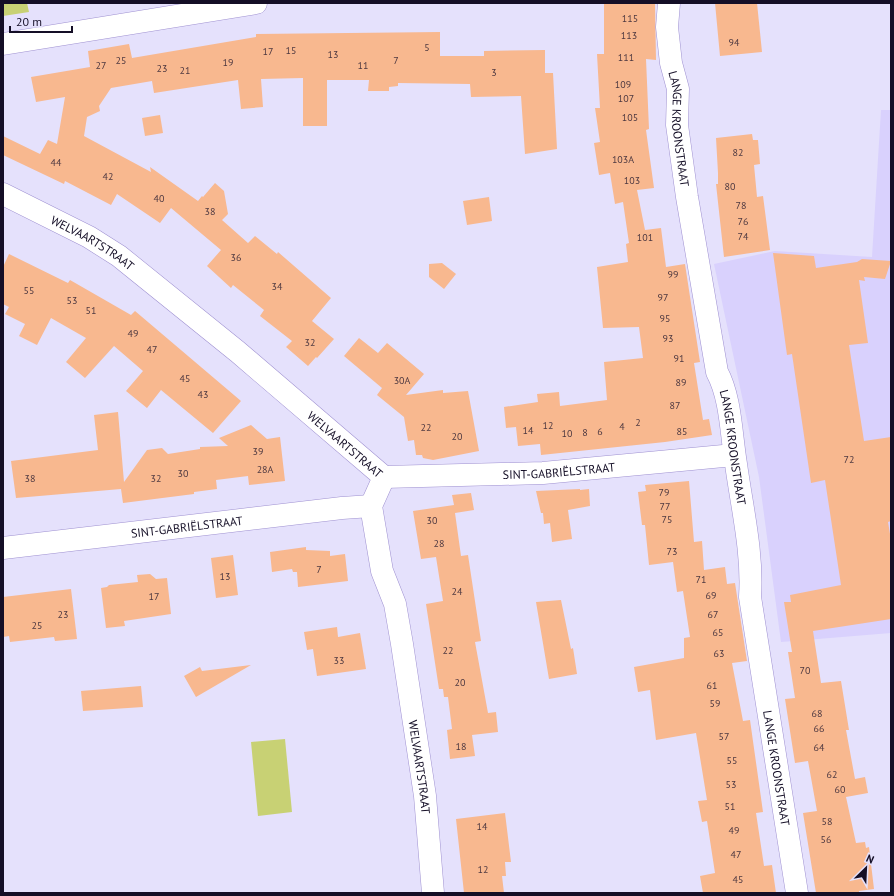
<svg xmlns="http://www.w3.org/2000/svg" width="894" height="896" viewBox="0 0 894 896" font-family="'PT Sans',sans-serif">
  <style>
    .built { fill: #d9d1fd }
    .green { fill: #c8d174 }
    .building { fill: #f8b88f }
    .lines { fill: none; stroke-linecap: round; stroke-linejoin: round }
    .minor-casing { stroke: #9f91d1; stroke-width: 23 }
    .minor { stroke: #fff; stroke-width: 22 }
    .labels { text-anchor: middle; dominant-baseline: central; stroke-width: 3; stroke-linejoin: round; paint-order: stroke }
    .number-label { font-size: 10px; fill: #4d3840 }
    .street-label { font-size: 12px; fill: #140e26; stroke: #e5e1fc }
  </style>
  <rect width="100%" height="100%" fill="#e5e1fc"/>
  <path class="built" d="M881,110H891V633L781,642L759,477L714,264L775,251L872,257Z"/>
  <g class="green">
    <path d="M3,3H27L29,12L3,16Z"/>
    <path d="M285,739L292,812L258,816L251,742Z"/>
  </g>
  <g class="building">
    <path d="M604,3H655L656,60L646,59L649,129L646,130L654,188L637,190L645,230L661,228L666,267L685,264L700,362L694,363L703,420L709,419L712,435L665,442L541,455L540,444L518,446L516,427L506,428L504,407L538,402L537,394L559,392L560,406L607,400L604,362L643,358L639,327L603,328L597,267L628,262L626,244L629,243L623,202L615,204L610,173L599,175L594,143L600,142L595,108H600L597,54H604Z"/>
    <path d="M715,3H757L762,52L720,56Z"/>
    <path d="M440,32V56H484V51L545,50V73H553L557,149L525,154L521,96L471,97L470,84L398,83V86L389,87V91H368L369,80H327V126H303V78L261,79L263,107L241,109L238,80L154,93L152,81L111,88L99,106L100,111L87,117L84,136L151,172L150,167L198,201L202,196L203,197L215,183L224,191L228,214L222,220L248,243L255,236L277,254L278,252L331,298L312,321L334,339L317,358L316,357L308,366L286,347L292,341L260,316L264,310L233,285L231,288L207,266L221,250L171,208L160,223L117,194L111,205L65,181L64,184L3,155V136L40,154L48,140L57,144L65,97L36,102L31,77L90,67L88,51L129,44L132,58L256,37V34Z"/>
    <path d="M160,115L163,133L145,136L142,118Z"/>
    <path d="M752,134L753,140H758L760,164L754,165L757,197L763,196L770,250L724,257L716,184H718V173L716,138Z"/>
    <path d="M489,197L492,221L467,225L463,201Z"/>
    <path d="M773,253L814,256L816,268L857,262L862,259L891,261L885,279L864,277L865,281L859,280L868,343L849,345L864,441L891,437V521L888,522L891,540V619L813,631L821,683L841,681L849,730H846L855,779L865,777L868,793L846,797L856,843L865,842L866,848L869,847L874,889L859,891V893H816L803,813L817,811L808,761L795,763L785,699L795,698L788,652H792L784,602H791L790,595L841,585L825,480L811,483L792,354L787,355Z"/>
    <path d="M9,254L68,283L70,280L131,315L135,311L241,401L213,433L161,390L147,408L126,391L143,371L114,346L85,378L66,362L86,338L51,318L37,345L19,336L25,324L5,314L9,307L3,304V267Z"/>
    <path d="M442,263L456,274L444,289L429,277V264Z"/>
    <path d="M359,338L378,353L387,343L424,374L406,395L443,390V393L468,391L479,451L433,460L423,458L422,455H416L414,440L408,441L404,417L377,395L382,388L344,356Z"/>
    <path d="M118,412L124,482L147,450L162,448L168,454L200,449V447L228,446L219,438L251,425L267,439L280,437L285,481L249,485L248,476L216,480L217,489L194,492V494L123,503L121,489L16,498L11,461L98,450L94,415Z"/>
    <path d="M689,481L694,542L702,541L704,570L725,567L727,584L735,583L747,661L732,663L743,721L750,720L763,812L756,813L764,866L772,865L776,893H703L700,876L715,873L707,821L702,822L698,801L707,800L696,733L656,740L650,690L638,692L634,667L684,658V638L690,637L683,591L677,592L673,562L649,565L645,525H642L638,492L646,491L645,485Z"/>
    <path d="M580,489V490L589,489L590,506L568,510L572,539L552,542L550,523L544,524L543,513H541L536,491Z"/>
    <path d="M471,493L474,510L455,513L461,556L468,555L481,641L475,642L488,713L496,712L498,732L472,735L475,756L450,759L447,730L452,729L448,697H444L443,689H439L426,604L443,601L436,557L421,559L413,511L454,505L452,495Z"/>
    <path d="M306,547V550L330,551V556L345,554L348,581L298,587L297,572H293L292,569L272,572L270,552Z"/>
    <path d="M233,555L238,595L216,598L211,558Z"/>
    <path d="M150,574L156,579L167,578L171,614L124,621L125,626L106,628L101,588L107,587L109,585L138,582L137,575Z"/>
    <path d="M71,589L77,639L55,641L54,637L10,642L9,636L3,637V597Z"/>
    <path d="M561,600L571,649L573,648L577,674L549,679L536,602Z"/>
    <path d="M337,627L338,637L360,633L366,669L317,676L313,649L307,650L304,632Z"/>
    <path d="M251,665L196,697L184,676L200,667L202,671Z"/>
    <path d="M141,686L143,707L83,711L81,691Z"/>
    <path d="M505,813L511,862H505L506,876H502L504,893H464L456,819Z"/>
  </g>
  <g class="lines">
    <g class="minor-casing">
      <g id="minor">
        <path id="s1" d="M669,3L667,27L671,63L678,89L677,125L687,197L717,372C731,398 731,434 736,464C742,508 753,553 750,597L797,893"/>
        <path d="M3,44L256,3"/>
        <path id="s2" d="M3,194L89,237L119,256L238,352L384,477"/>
        <path id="s3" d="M384,477L371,506L382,571L395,604L402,644L425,796L433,893"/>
        <path id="s4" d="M384,477L543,473L734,455"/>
        <path id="s5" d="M3,548L342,508L371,506"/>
      </g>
    </g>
    <use href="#minor" class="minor"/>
  </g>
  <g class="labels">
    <g class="number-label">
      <text x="630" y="18">115</text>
      <text x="629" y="35">113</text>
      <text x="734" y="42">94</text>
      <text x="427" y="47">5</text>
      <text x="291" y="50">15</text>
      <text x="268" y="51">17</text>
      <text x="333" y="54">13</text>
      <text x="626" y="57">111</text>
      <text x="121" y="60">25</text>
      <text x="396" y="60">7</text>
      <text x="228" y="62">19</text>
      <text x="101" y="65">27</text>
      <text x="363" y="65">11</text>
      <text x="162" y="68">23</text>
      <text x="185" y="70">21</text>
      <text x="494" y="72">3</text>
      <text x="623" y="84">109</text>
      <text x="626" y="98">107</text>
      <text x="630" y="117">105</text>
      <text x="738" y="152">82</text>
      <text x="623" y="159">103A</text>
      <text x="56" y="162">44</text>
      <text x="108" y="176">42</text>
      <text x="632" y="180">103</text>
      <text x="730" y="186">80</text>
      <text x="159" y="198">40</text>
      <text x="741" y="205">78</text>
      <text x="210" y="211">38</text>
      <text x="743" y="221">76</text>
      <text x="743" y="236">74</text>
      <text x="645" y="237">101</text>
      <text x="236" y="257">36</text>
      <text x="673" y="274">99</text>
      <text x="277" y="286">34</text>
      <text x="29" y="290">55</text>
      <text x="663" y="297">97</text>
      <text x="72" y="300">53</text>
      <text x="91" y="310">51</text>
      <text x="665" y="318">95</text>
      <text x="133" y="333">49</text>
      <text x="668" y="338">93</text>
      <text x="310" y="342">32</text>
      <text x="152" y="349">47</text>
      <text x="679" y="358">91</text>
      <text x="185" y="378">45</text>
      <text x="402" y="380">30A</text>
      <text x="681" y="382">89</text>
      <text x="203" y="394">43</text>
      <text x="675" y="405">87</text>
      <text x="638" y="422">2</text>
      <text x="548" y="425">12</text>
      <text x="622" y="426">4</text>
      <text x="426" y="427">22</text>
      <text x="528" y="430">14</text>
      <text x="600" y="431">6</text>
      <text x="682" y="431">85</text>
      <text x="585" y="432">8</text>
      <text x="567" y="433">10</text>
      <text x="457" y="436">20</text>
      <text x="258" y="451">39</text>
      <text x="849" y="459">72</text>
      <text x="265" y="469">28A</text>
      <text x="183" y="473">30</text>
      <text x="30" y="478">38</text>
      <text x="156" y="478">32</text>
      <text x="664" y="492">79</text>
      <text x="665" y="506">77</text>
      <text x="667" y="519">75</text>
      <text x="432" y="520">30</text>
      <text x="439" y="543">28</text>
      <text x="672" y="551">73</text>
      <text x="319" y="569">7</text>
      <text x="225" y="576">13</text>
      <text x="701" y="579">71</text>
      <text x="457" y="591">24</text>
      <text x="711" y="595">69</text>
      <text x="154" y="596">17</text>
      <text x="63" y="614">23</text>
      <text x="713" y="614">67</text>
      <text x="37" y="625">25</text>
      <text x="718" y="632">65</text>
      <text x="448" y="650">22</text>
      <text x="719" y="653">63</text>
      <text x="339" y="660">33</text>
      <text x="805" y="670">70</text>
      <text x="460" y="682">20</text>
      <text x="712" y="685">61</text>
      <text x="715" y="703">59</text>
      <text x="817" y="713">68</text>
      <text x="819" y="728">66</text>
      <text x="724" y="736">57</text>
      <text x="461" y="746">18</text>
      <text x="819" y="747">64</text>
      <text x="732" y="760">55</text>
      <text x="832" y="774">62</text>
      <text x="731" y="784">53</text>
      <text x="840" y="789">60</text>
      <text x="730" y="806">51</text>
      <text x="827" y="821">58</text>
      <text x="482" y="826">14</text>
      <text x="734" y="830">49</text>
      <text x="826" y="839">56</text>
      <text x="736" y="854">47</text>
      <text x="483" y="869">12</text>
      <text x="738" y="879">45</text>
    </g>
    <g class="street-label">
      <text stroke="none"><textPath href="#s1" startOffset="127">LANGE KROONSTRAAT</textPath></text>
      <text stroke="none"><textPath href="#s2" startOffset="102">WELVAARTSTRAAT</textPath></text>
      <text stroke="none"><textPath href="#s2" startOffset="426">WELVAARTSTRAAT</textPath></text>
      <text stroke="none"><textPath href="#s1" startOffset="451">LANGE KROONSTRAAT</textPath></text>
      <text stroke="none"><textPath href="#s4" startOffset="175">SINT-GABRIËLSTRAAT</textPath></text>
      <text stroke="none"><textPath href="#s5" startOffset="185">SINT-GABRIËLSTRAAT</textPath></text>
      <text stroke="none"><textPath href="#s3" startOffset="298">WELVAARTSTRAAT</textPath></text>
      <text stroke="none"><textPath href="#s1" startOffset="775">LANGE KROONSTRAAT</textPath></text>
    </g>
  </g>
  <rect width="894" height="896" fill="none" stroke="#140e26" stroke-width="8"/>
  <g transform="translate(866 868) rotate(24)" stroke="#e5e1fc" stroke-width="3" paint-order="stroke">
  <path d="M0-3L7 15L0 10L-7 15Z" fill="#140e26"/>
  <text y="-6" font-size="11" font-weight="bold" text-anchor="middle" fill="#140e26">N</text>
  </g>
  <path d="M10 26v6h62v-6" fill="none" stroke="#140e26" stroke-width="2"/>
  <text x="16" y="26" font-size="12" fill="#140e26" stroke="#e5e1fc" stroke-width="3" paint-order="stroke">20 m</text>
</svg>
